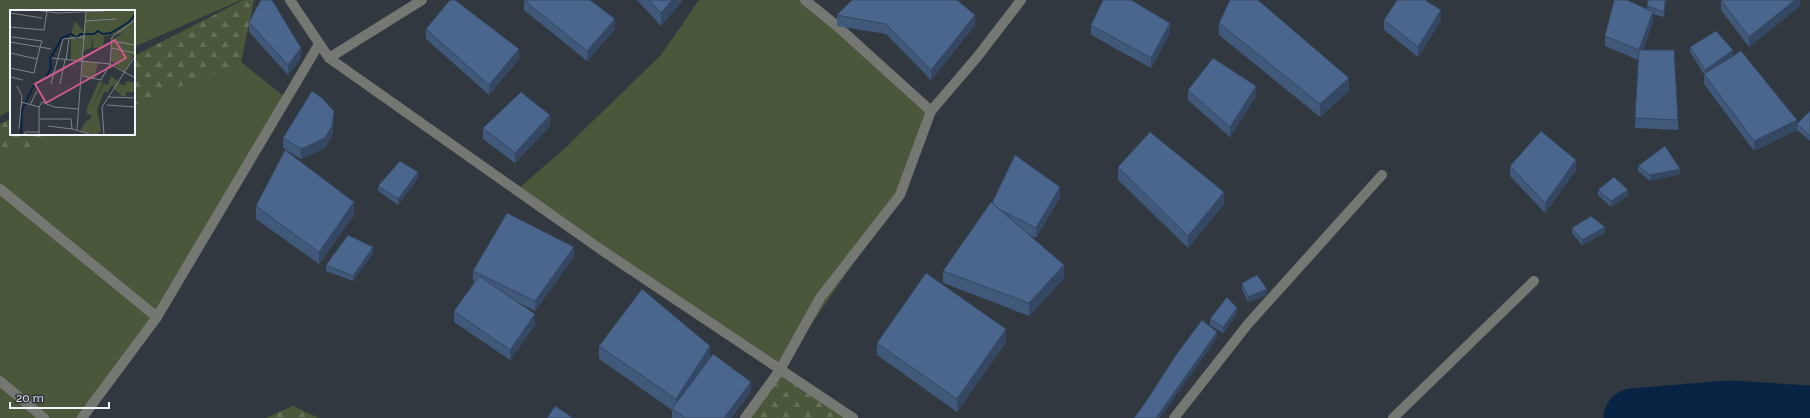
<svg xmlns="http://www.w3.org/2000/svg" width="1810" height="418" viewBox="0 0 1810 418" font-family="Raleway,sans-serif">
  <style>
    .grass { fill: #4b573a }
    .forest { fill: url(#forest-firs) }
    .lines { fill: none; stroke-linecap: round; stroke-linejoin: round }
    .river { stroke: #092344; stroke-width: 59 }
    .minor { stroke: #757773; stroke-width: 10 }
    .wall { fill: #405879 }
    .shaded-wall { fill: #344763 }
    .building { fill: #4a668d; stroke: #344763 }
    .inset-river { fill: none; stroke: #092344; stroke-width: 2 }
    .inset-road { fill: none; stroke: #7f848a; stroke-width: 1 }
    .view { fill: #d05a8b; fill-opacity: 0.15; stroke: #d05a8b; stroke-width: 2 }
    .inset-edge { fill: none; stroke: #f2f5fa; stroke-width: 2 }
  </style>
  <defs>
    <pattern id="forest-firs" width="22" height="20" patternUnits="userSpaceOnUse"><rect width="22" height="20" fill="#4b573a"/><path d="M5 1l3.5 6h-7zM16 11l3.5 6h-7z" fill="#657057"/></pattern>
  </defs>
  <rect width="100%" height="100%" fill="#32383f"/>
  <g class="grass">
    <path d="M0,0H241L134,47V11H11V110L0,116Z"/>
    <path d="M699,0H805L931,111L900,195L780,370L517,190L564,149L661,55Z"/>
    <path d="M241,62L286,98L143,338L86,418H0V157L50,134H134V102Z"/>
  </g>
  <g class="forest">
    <path d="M243,0H254L241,62L134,105V56Z"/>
    <path d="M11,119V134H62L0,159V124Z"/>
    <path d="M780,370L853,418H745Z"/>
    <path d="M293,406L319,418H265Z"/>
  </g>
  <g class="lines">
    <path class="river" d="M1633,418L1729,410L1810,415"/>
    <g class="minor">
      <path d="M290,0L329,58L600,249L853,418"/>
      <path d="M805,0L837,26L931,111"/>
      <path d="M329,58L422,0"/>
      <path d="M0,189L157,317"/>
      <path d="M0,381L44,418"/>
      <path d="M82,418L157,317L319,44"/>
      <path d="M745,418L780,370L820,298L900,195L931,111L978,56L1021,0"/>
      <path d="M1174,418L1248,324L1382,175"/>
      <path d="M1393,418L1534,281"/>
    </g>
  </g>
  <g class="wall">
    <path d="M524,0L615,29L587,61L524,10Z"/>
    <path d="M637,0H683L661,26Z"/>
    <path d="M1666,0L1664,17L1653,14V22L1643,50L1678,120V130L1635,128L1638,60L1605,46V36L1647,9V6Z"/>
    <path d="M1721,0H1800V6L1749,47L1721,10Z"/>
    <path d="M837,15L975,25L931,80L886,34L837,26Z"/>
    <path d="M1384,20H1441L1418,57L1384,30Z"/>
    <path d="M249,22L301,58L288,75L249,32Z"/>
    <path d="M1219,23L1349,91L1320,117L1219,35Z"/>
    <path d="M1091,25L1170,33L1151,68L1091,35Z"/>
    <path d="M426,29L519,59L489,95L426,39Z"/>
    <path d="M1690,47L1733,56L1797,124L1810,111V141L1797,130L1754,151L1704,84V74L1690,52Z"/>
    <path d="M1188,90L1256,96L1230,137L1188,100Z"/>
    <path d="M334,122L332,136L325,148L301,159L283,148V138Z"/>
    <path d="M550,126L515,163L483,139V128Z"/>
    <path d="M1510,166L1576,170L1545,213L1510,176Z"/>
    <path d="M1638,166L1680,174L1650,181L1638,171Z"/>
    <path d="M1118,167L1224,204L1188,248L1118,180Z"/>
    <path d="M418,178L398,205L378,191V186Z"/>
    <path d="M1598,190L1628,196L1611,207L1598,195Z"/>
    <path d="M1060,197L1036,238L1027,234L1064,278L1029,316L943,283V271L992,203Z"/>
    <path d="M256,206L354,215L319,264L256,219Z"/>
    <path d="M1572,228L1605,233L1582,245L1572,233Z"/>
    <path d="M373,253L353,281L326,271V265Z"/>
    <path d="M574,257L535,311L519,303L535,325L510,360L454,322V311L475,282L473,281V271Z"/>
    <path d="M1242,283L1267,295L1248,302L1242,289Z"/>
    <path d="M1237,314L1223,333L1210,325V319Z"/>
    <path d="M1006,342L957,412L877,355V343Z"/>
    <path d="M599,346L710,357L751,392L731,418H672V410L599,359Z"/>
  </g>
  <g class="shaded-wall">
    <path d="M672,0H683L661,26V13Z"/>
    <path d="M1665,0H1666L1664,17V12Z"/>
    <path d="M1795,0H1800V6L1749,47V37Z"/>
    <path d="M1441,10V20L1418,57V47Z"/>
    <path d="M1653,12V22L1639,60V50Z"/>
    <path d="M975,15V25L931,80V70Z"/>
    <path d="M615,19V29L587,61V51Z"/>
    <path d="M1170,23V33L1151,68V58Z"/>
    <path d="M301,48V58L288,75V65Z"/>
    <path d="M519,49V59L489,95V85Z"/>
    <path d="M1733,50V56L1705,75V70Z"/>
    <path d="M1349,78V91L1320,117V104Z"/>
    <path d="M1256,86V96L1230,137V127Z"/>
    <path d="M334,111V122L332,136L325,148L301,159V149Z"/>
    <path d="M550,115V126L515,163V153Z"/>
    <path d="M1797,120V130L1754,151V141Z"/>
    <path d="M1576,160V170L1545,213V203Z"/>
    <path d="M1680,169V174L1650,181V175Z"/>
    <path d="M418,172V178L398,205V199Z"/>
    <path d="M1060,187V197L1036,238V228Z"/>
    <path d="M1628,190V196L1611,207V201Z"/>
    <path d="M1224,192V204L1188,248V236Z"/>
    <path d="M354,202V215L319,264V252Z"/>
    <path d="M1605,227V233L1582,245V240Z"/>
    <path d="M373,247V253L353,281V276Z"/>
    <path d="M574,247V257L535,311V301Z"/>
    <path d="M1064,265V278L1029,316V303Z"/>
    <path d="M1267,289V295L1248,302V297Z"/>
    <path d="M1237,308V314L1223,333V327Z"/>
    <path d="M535,314V325L510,360V350Z"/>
    <path d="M1006,329V342L957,412V399Z"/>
    <path d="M1217,332V338L1160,418H1156Z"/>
    <path d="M710,346V358L676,412V399Z"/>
    <path d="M751,382V392L731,418H724Z"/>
  </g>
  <g class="building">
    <path d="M261,0H272L301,48L288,65L249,22Z"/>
    <path d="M450,0H455L519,49L489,85L426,29Z"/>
    <path d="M524,0H590L615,19L587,51Z"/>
    <path d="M649,0H672L661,13Z"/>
    <path d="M852,0H957L975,15L931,70L886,24L837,15Z"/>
    <path d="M1103,0H1131L1170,23L1151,58L1091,25Z"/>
    <path d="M1230,0H1258L1349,78L1320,104L1219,23Z"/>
    <path d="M1397,0H1425L1441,10L1418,47L1384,20Z"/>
    <path d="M1614,0H1627L1653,12L1639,50H1674L1678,120L1635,118L1639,50L1605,36Z"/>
    <path d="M1648,0H1665L1664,12L1647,6Z"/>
    <path d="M1721,0H1795L1749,37Z"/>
    <path d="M1716,31L1733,50L1705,70L1690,47Z"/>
    <path d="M1741,51L1797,120L1754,141L1704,74Z"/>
    <path d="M1213,58L1256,86L1230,127L1188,90Z"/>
    <path d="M312,91L321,97L334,111L332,126L325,138L301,149L283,138Z"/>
    <path d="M521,92L550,115L515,153L483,128Z"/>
    <path d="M1810,111V136L1797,124Z"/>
    <path d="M1541,131L1576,160L1545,203L1510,166Z"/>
    <path d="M1150,132L1224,192L1188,236L1118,167Z"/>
    <path d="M1665,146L1680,169L1650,175L1638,166Z"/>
    <path d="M285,150L354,202L319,252L256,206Z"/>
    <path d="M1015,155L1060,187L1036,228L999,209L992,203Z"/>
    <path d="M400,161L418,172L398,199L378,186Z"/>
    <path d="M1614,177L1628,190L1611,201L1598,190Z"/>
    <path d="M991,202L1064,265L1029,303L943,271Z"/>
    <path d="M507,213L574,247L535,301L473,271Z"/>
    <path d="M1591,216L1605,227L1582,240L1572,228Z"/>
    <path d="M348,235L373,247L353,276L326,265Z"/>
    <path d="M926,273L1006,329L957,399L877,343Z"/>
    <path d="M1257,275L1267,289L1248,297L1242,283Z"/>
    <path d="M479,276L535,314L510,350L454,311Z"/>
    <path d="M642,289L710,346L676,399L599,346Z"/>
    <path d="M1227,297L1237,308L1223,327L1210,319Z"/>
    <path d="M1202,320L1217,332L1156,418H1134L1145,403L1176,355Z"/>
    <path d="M713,354L751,382L724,418H685L672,409Z"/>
    <path d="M555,406L573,418H547Z"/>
  </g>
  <g transform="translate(10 10)">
    <rect width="125" height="125" fill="#32383f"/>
    <path d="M76,0H125V2L112,13L93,18L88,16L74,22ZM125,8V42L115,62L105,55L115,38V21ZM113,23V40L104,52L101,51L102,30ZM72,51L88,53L84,69L72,66ZM101,66L112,75H115L117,71L125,73V82H116V87L112,86L103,78L105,75L101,76L98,82H94L87,99L91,120L88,125L70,121L77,110L81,109V105L77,104V98L89,71L93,73L82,98L94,74L98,75Z" fill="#4b573a"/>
    <path d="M125,0L124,10L115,21L117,36L105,55L104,52L113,40V23L94,26L93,38H83V25L81,38L73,41L72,51L61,50V24L65,11L74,22L88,16L93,18L100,16L104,10L112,13Z" fill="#4b573a"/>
    <path class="inset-river" d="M11,125L12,100L23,77L36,68L41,58L40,49L52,28L61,24L67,28L70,24H84L88,21L93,24L101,23L119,12L125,5"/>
    <path class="inset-road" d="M26,0L47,3L94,1M0,3L32,8M75,11L106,9M0,17L34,20L37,1M2,27L32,31L30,37L41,39M102,31L125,35M0,32L30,37L24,63L0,58M101,38L125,43M0,43L27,49M42,48L100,54L125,68M56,50L59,29M100,54L102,27L125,10M72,66L91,70L100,54M0,67L13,70M41,74L53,29L75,27M50,74L55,50M7,76L12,86L9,119M98,87L125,88M11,92L29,97L32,92L44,97L68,99M20,95L27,81M97,95L125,97M29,97V125M30,109H61L62,119L83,125M38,116L62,119M67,120L76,0M15,125V122H29M94,125L92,97L125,46"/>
    <path class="view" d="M105,30L116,48L36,93L25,74Z"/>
    <rect width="125" height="125" class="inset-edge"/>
  </g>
  <path d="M10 402v6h99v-6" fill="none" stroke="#f2f5fa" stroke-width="2"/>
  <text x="16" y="402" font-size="12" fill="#f2f5fa" stroke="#32383f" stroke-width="3" paint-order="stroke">20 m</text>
</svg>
